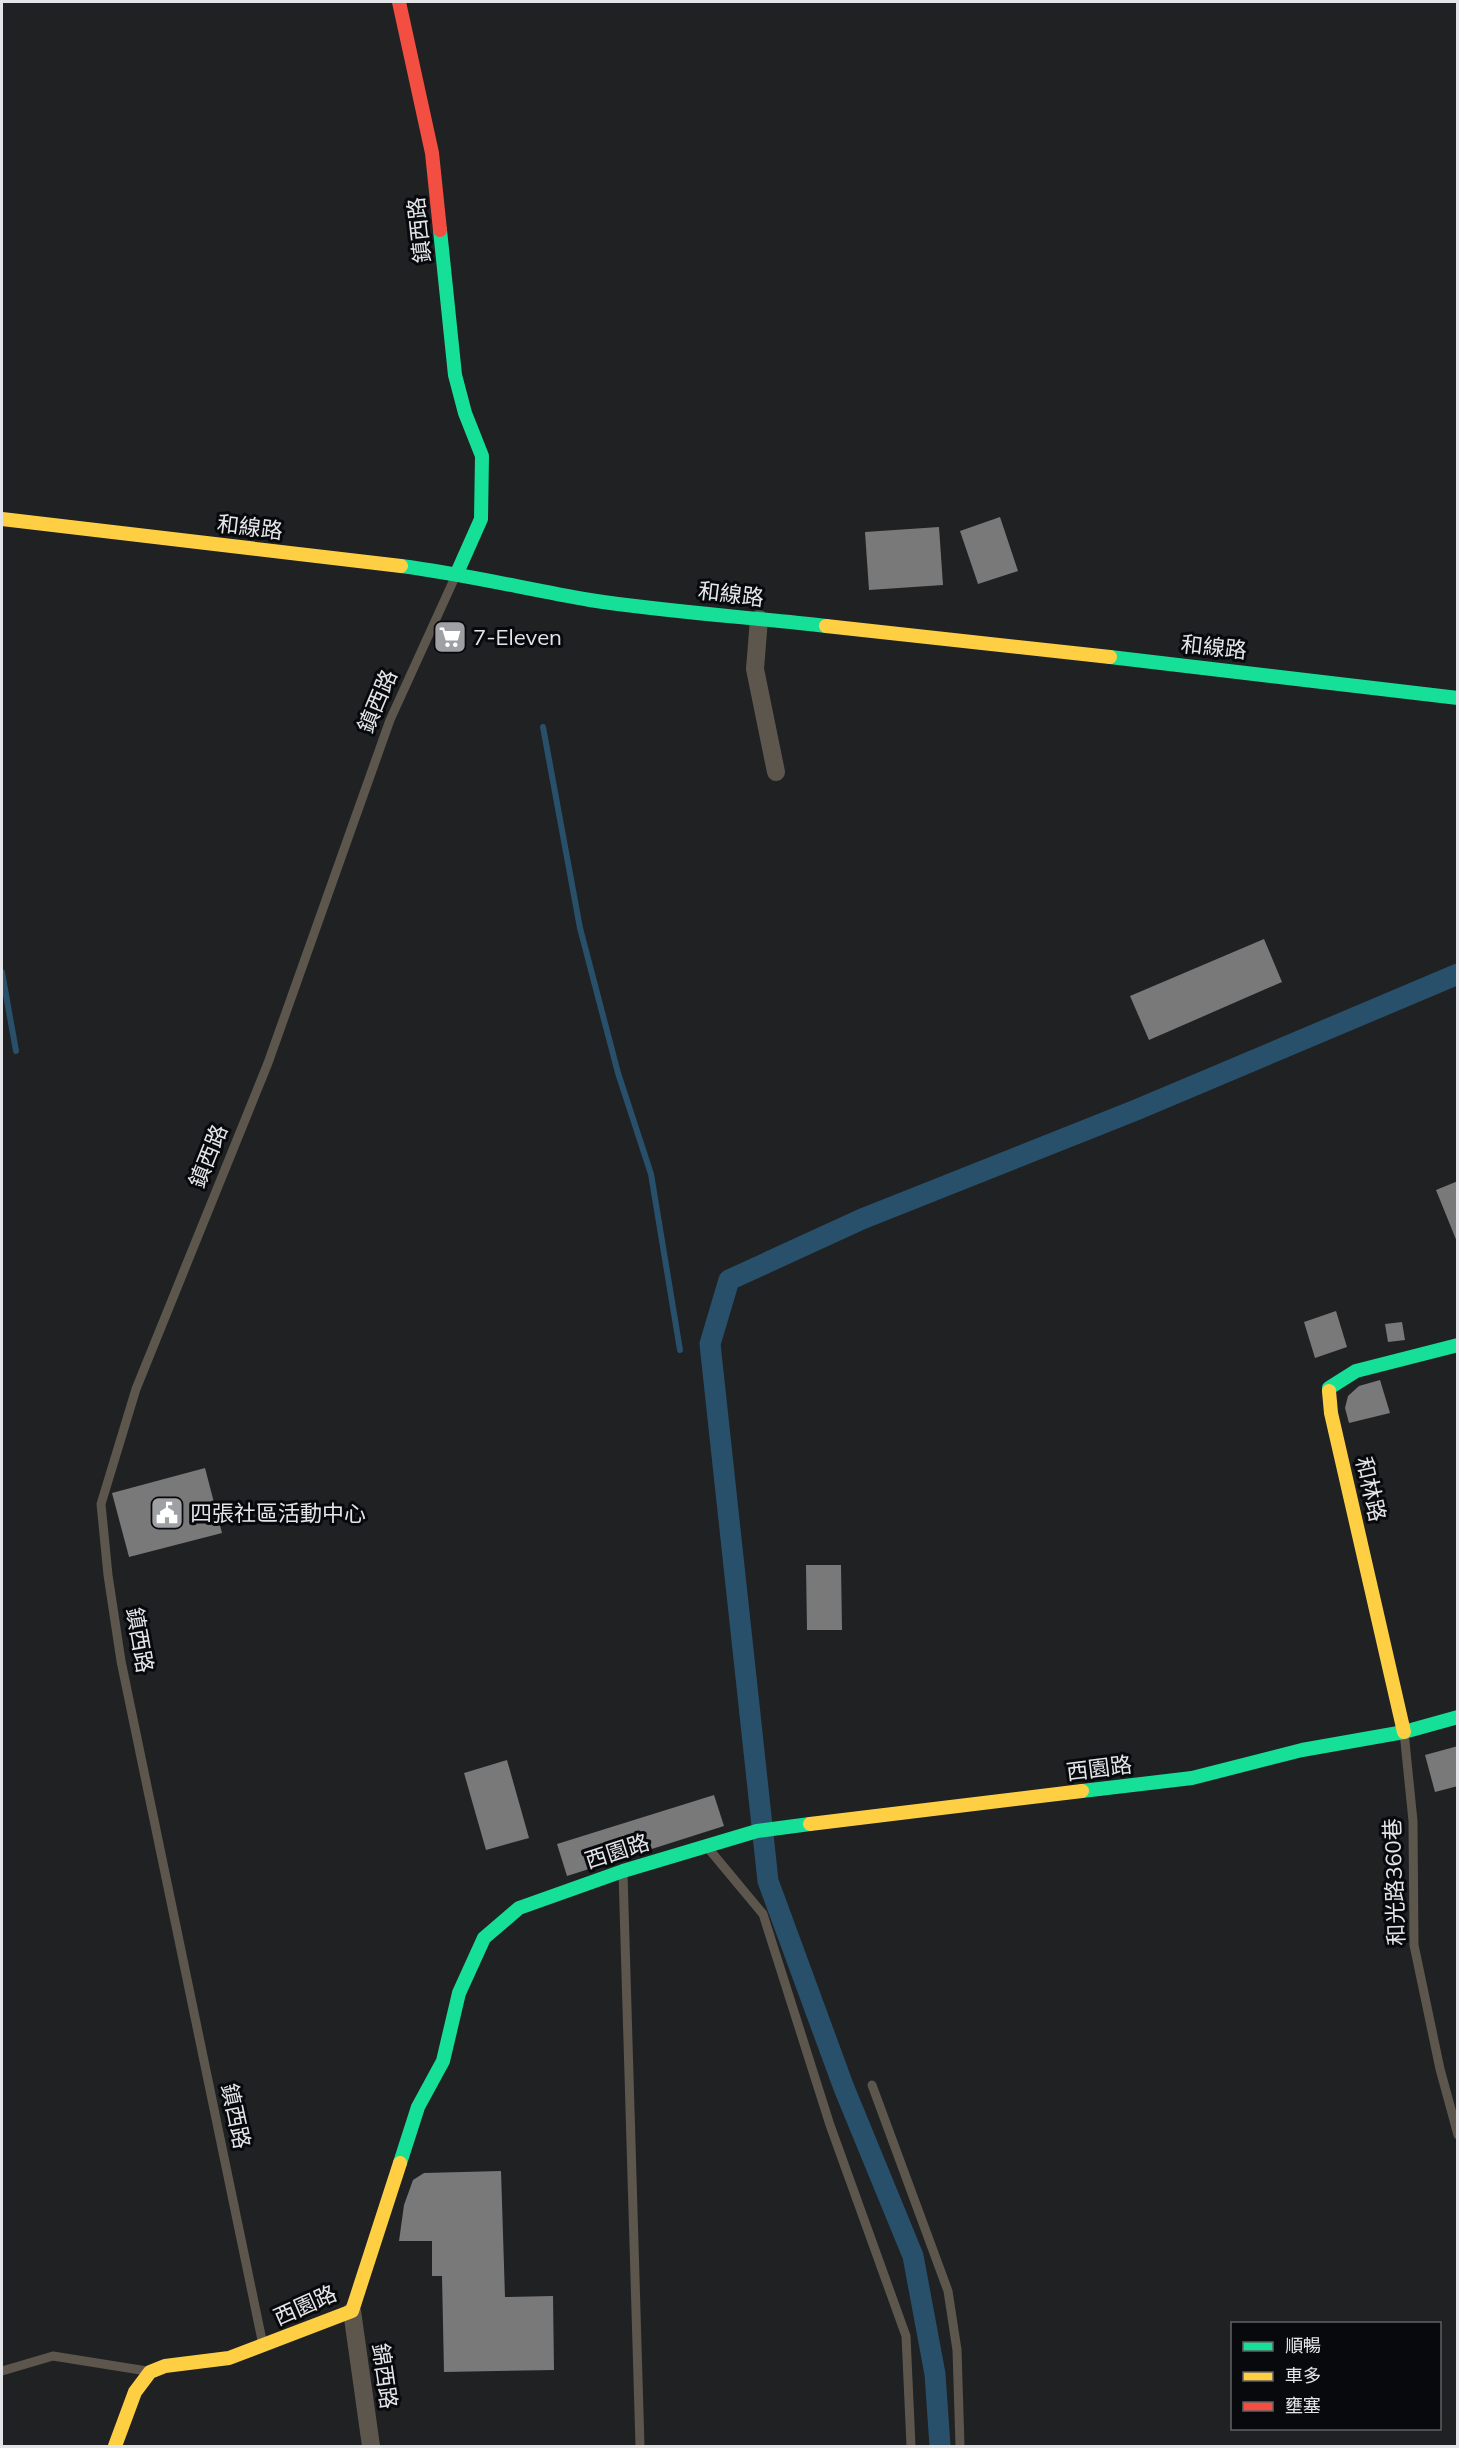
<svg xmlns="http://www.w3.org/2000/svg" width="1459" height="2448" viewBox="0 0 1459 2448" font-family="Mulish,'Noto Sans TC',sans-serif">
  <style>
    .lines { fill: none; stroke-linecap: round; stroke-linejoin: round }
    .stream { stroke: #28506b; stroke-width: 6 }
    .canal { stroke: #28506b; stroke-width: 21 }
    .building { fill: #7a797a }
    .lane { stroke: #5c564d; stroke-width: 9 }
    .street { stroke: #5c564d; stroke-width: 18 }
    .fast { stroke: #16e098; stroke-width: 14 }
    .slow { stroke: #ffcf43; stroke-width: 14 }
    .jam { stroke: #f24e42; stroke-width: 14 }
    .labels { text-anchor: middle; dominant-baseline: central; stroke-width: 6; stroke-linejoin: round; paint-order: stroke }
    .street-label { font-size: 22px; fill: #e3e5e9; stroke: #08090c }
    .poi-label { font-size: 22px; fill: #e3e5e9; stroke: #08090c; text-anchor: start }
  </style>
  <rect width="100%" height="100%" fill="#1f2123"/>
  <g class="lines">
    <g class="stream">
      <path d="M543,727L580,928L618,1073L651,1174L680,1350"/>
      <path d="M2,972L16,1051"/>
    </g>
    <path class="canal" d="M940,2446L935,2374L913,2256L844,2088L768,1881L710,1344L729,1280L862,1219L1136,1110L1458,974"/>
  </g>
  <g class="building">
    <path d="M1000,517L1018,571L978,584L960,531Z"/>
    <path d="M939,527L943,585L869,590L865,532Z"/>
    <path d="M1264,939L1282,982L1149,1040L1130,996Z"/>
    <path d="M1458,1181V1242H1457L1436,1190Z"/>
    <path d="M1336,1311L1347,1347L1315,1358L1304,1322Z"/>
    <path d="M1402,1322L1405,1340L1388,1342L1385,1324Z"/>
    <path d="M1380,1380L1390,1413L1349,1423L1345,1408L1348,1396L1359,1386Z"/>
    <path d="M205,1468L222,1533L129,1557L112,1493Z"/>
    <path d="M806,1565H841L842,1630H807Z"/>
    <path d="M1458,1746V1786L1435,1792L1425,1755Z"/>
    <path d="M507,1760L529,1838L486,1850L464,1773Z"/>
    <path d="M714,1795L724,1826L567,1876L557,1844Z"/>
    <path d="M501,2171L505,2297L553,2296L554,2370L444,2372L442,2276H432V2241H399L404,2205L413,2180L424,2173Z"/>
  </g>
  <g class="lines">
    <g class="lane">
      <path d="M1404,1732L1413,1821L1414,1945L1440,2069L1458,2135"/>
      <path d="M708,1848L763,1914L830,2125L906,2336L911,2446"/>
      <path d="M623,1873L640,2446"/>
      <path d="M872,2085L948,2291L957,2350L960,2446"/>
      <path d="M263,2345L121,1661L108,1575L101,1504L136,1389L268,1063L390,720L456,575"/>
      <path d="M2,2371L53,2356L147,2371"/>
    </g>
    <g class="street">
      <path d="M759,619L755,669L776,772"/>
      <path d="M352,2311L371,2446"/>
    </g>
    <g class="fast">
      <path d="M440,230L455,375L465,413L482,456L481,519L457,573"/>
      <path d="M401,566C464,574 526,589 590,600C668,612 748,617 826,626"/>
      <path d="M1110,657L1458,698"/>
      <path d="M1329,1391V1388L1356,1371L1458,1345"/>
      <path d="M1082,1791L1192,1778L1302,1750L1404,1732L1458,1717"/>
      <path d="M400,2163L418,2107L443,2061L459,1993L484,1938L519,1908L623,1871L757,1831L810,1824"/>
    </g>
    <g class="slow">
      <path d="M2,519L401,566"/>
      <path d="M826,626L1110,657"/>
      <path d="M1329,1391L1331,1413L1404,1732"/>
      <path d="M810,1824L1082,1791"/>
      <path d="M115,2446L135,2392L150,2372L165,2366L229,2358L352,2311L400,2163"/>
    </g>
    <path class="jam" d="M399,2L432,153L440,230"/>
  </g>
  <defs>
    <g id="supermarket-square" transform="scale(1.725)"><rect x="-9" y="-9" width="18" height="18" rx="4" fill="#9ea0a4" stroke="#08090c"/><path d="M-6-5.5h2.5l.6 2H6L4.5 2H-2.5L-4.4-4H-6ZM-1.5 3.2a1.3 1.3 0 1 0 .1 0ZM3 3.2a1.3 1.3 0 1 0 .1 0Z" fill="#fff"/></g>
    <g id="civic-square" transform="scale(1.725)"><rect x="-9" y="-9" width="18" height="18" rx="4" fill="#9ea0a4" stroke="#08090c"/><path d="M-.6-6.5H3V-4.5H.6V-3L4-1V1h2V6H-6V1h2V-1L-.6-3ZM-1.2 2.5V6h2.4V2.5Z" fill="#fff"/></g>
  </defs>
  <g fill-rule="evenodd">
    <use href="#supermarket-square" x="450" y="637"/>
    <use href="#civic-square" x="167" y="1513"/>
  </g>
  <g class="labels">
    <g class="street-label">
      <text transform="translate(419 230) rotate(-96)">鎮西路</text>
      <text transform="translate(250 527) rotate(7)">和線路</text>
      <text transform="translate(731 594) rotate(7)">和線路</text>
      <text transform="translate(1214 647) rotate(6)">和線路</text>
      <text transform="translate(377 701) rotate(-67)">鎮西路</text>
      <text transform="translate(208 1156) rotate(-68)">鎮西路</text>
      <text transform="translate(1371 1489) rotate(77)">和林路</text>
      <text transform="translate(140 1640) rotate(80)">鎮西路</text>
      <text transform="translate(1099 1768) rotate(-7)">西園路</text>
      <text transform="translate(617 1851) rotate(-18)">西園路</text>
      <text transform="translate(1394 1882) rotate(-92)">和光路360巷</text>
      <text transform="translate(236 2116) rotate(78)">鎮西路</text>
      <text transform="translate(305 2305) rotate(-24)">西園路</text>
      <text transform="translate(385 2376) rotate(82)">錦西路</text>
    </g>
    <g class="poi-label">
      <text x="473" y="637">7-Eleven</text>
      <text x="190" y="1513">四張社區活動中心</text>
    </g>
  </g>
  <rect width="1459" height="2448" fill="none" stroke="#e3e5e9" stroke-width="6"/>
  <rect x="1231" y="2322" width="210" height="108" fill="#08090c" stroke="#606164" stroke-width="1.5"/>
  <rect x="1243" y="2342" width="30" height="9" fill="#16e098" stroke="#606164" stroke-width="1.5"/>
  <text x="1285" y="2352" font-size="18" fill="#e3e5e9">順暢</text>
  <rect x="1243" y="2372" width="30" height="9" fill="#ffcf43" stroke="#606164" stroke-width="1.5"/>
  <text x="1285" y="2382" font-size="18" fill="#e3e5e9">車多</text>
  <rect x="1243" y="2402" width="30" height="9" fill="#f24e42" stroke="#606164" stroke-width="1.5"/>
  <text x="1285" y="2412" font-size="18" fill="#e3e5e9">壅塞</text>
</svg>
